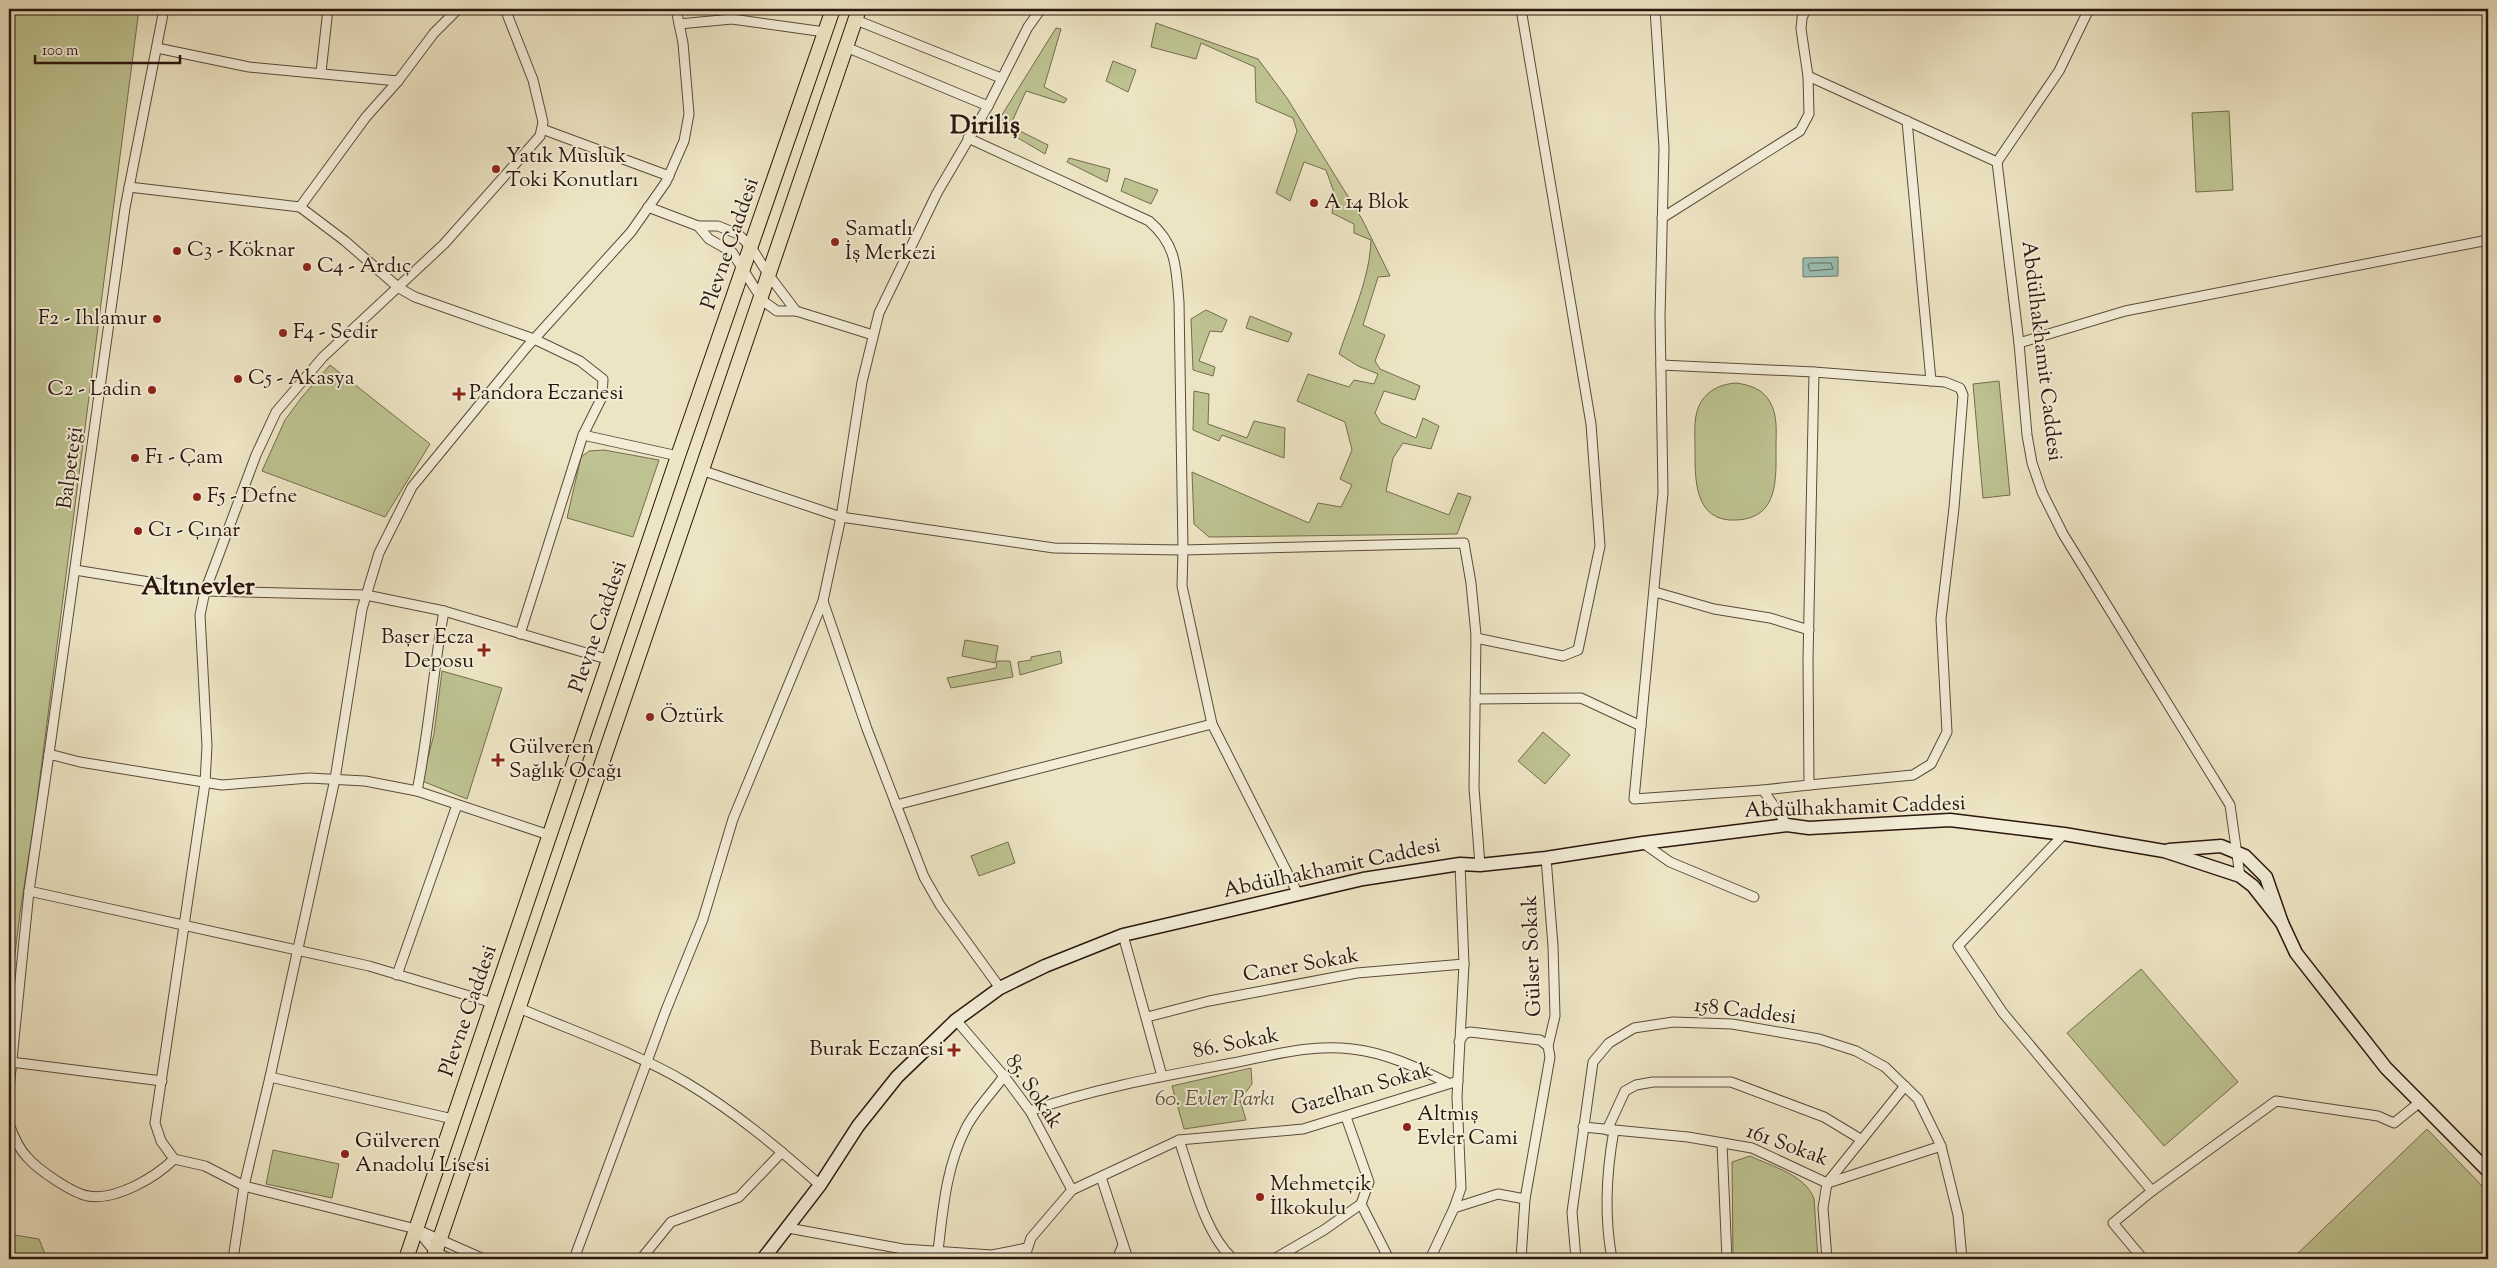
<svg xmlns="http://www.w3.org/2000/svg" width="2497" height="1268" viewBox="0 0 2497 1268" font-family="'Sorts Mill Goudy',serif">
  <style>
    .green { fill: #bdc290; stroke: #746c4f }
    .water { fill: #99bfb3; stroke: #6d7b71 }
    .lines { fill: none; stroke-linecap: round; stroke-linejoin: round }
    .shore { stroke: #626a60; stroke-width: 1 }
    .minor-casing { stroke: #5c4a3b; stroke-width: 11 }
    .secondary-casing { stroke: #2b160e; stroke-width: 15 }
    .primary-casing { stroke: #2b160e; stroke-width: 16 }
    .minor { stroke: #f3edd8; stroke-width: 9 }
    .secondary { stroke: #f3edd8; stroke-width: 12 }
    .primary { stroke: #ede4c3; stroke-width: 14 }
    .poi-dot { fill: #8f2418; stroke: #f3edd8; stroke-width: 2 }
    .labels { text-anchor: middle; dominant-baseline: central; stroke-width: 4; stroke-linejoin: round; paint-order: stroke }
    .poi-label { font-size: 21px; fill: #2b160e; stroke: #f3edd8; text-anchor: start }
    .street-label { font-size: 21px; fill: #2b160e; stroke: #f3edd8 }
    .park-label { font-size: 21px; font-style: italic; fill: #5e523c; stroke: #f3edd8 }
    .district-label { font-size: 26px; font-weight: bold; fill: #2b160e; stroke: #f3edd8 }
  </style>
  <rect width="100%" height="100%" fill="#ede4c3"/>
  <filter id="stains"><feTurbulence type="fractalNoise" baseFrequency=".004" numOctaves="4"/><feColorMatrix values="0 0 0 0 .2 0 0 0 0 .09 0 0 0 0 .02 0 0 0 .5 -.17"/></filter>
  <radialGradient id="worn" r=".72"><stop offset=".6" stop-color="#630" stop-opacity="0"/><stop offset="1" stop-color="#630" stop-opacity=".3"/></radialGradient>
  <g class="green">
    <path d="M9,9H139L35,816L20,913L9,1004Z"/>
    <path d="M1156,23L1258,59L1287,98L1362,219L1390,276L1378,277L1363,325L1385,335L1375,361L1380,369L1420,386L1415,400L1384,391L1375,413L1381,423L1416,438L1423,418L1439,426L1431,449L1403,443L1393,458L1386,491L1449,515L1458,493L1471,497L1457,534L1209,537L1194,524L1192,472L1309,523L1318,503L1341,507L1352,485L1340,479L1352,450L1345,422L1297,401L1308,374L1349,387L1354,380L1374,384L1378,374L1358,366L1339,354C1351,318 1370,278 1371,240L1354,233V224L1332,213L1335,195L1326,170L1304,162L1290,201L1276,193L1297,131L1293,118L1256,102L1255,67L1201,43L1196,59L1151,47Z"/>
    <path d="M1056,28L1061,29L1044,87L1067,99L1064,103L1026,91L1010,126L1048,145L1045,154L1003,129L1000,118Z"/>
    <path d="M1113,61L1136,70L1128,92L1106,81Z"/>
    <path d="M2229,111L2233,190L2196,192L2192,113Z"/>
    <path d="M1069,158L1110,169L1107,182L1067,162Z"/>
    <path d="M1125,178L1158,190L1151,204L1121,191Z"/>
    <path d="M1206,310L1227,320L1222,332L1210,331L1199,361L1215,367L1213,376L1193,370L1191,319Z"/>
    <path d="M1250,316L1292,333L1288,342L1246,328Z"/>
    <path d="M330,365L430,444L385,517L262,471L285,420L302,397Z"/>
    <path d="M1999,381L2010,495L1983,498L1973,384Z"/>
    <path d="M1736,383C1750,385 1763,389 1770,402C1778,416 1776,432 1776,447C1776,478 1779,518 1737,520C1693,523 1695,477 1695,447C1695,432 1693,415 1701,402C1709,389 1722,384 1736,383Z"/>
    <path d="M1194,391L1209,394L1208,424L1247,438L1254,421L1285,428L1284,458L1222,435L1219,441L1193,430Z"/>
    <path d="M604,450L659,460L633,537L567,518L581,457L589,451Z"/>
    <path d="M965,640L998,646L995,663L962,656Z"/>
    <path d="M1060,651L1062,663L1020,675L1018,662L1031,660V657Z"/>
    <path d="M997,661H1010L1013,677L951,688L947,678L996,668Z"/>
    <path d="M442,671L502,688L467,799L422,781L434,734Z"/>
    <path d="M1543,732L1570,755L1545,784L1518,761Z"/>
    <path d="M1008,842L1015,863L979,876L971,856Z"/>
    <path d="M2141,969L2238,1082L2164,1146L2067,1033Z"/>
    <path d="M1251,1068L1252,1084L1240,1100L1246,1120L1184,1129L1172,1086Z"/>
    <path d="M2427,1129L2488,1192V1259H2292Z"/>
    <path d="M273,1150L339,1164L332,1198L266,1184Z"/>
    <path d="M1750,1156C1771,1166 1806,1175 1814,1199L1818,1259H1733L1732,1162Z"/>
    <path d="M9,1234L39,1239L47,1259H9Z"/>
  </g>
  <path class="water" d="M1838,257V276L1803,277V258Z"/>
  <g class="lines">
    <path class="shore" d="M1811,263H1831L1833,269L1810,271L1808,265Z"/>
    <g class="minor-casing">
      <g id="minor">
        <path d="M1655,9L1664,148L1660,317L1663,493L1634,799L1763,790L1787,825"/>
        <path d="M856,20L1001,78"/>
        <path d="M679,24L732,19L825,32"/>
        <path d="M846,47L988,106"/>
        <path d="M157,48L249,67L398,81"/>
        <path d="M321,72L328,9"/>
        <path d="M1808,76L1997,162L2059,71L2089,9"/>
        <path d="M1907,121L1931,381"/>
        <path d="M542,129L669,176"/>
        <path d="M968,138L1149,221C1177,245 1176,268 1179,302L1183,550L1182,586L1212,724L1298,894"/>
        <path d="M1997,162L2019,343L2027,435L2032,463L2042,492L2063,534L2230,805L2240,876"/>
        <path d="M129,187L300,207L366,117L398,81L434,33L458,9"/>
        <path d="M300,207L345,241L399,288L415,297L534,339L580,361L603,379L602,397L583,435L520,634"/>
        <path d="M648,207L698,226H718L738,234L751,247L768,274L796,311"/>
        <path d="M1662,218L1800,131L1809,114L1808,76L1801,29L1802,18L1806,9"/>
        <path d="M698,226L709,239L732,252L763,301L777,311H796L873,335"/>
        <path d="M2019,343L2125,311L2488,240"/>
        <path d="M1661,365L1814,372L1808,660L1809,785L1763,790"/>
        <path d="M583,435L678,456"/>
        <path d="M701,470L841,517L1054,548L1183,550L1464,543L1471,583L1476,635L1474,788L1480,865"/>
        <path d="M75,570L205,591L366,595L444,611L610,660"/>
        <path d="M1655,592L1714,609L1770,618L1809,630"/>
        <path d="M823,601L867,729L924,877L940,905L1000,988"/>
        <path d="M1476,638L1563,656L1578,650L1600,546L1591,424L1521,9"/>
        <path d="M1475,699L1581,698L1641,726"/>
        <path d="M49,754L125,208L164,9"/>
        <path d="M1809,785L1913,775L1931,764L1947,732L1941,619L1954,508L1963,395L1960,388L1945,382L1814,372"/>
        <path d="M417,791C429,731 433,671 444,611"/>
        <path d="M896,805L1212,724"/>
        <path d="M2064,834L1958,946L2003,1013L2152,1191L2276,1101L2378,1116L2394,1123L2420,1102"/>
        <path d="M1643,843L1670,862L1754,897"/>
        <path d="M29,891L369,966L493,1003"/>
        <path d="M1123,935L1162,1076"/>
        <path d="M397,975L457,805"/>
        <path d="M519,1008C575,1032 635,1052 687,1083C735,1112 778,1148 820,1185"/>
        <path d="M1147,1017L1209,1001L1357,973L1464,964"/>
        <path d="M956,1020L1004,1076L1030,1111L1072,1190"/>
        <path d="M1459,1042L1464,1034L1470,1032L1540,1040L1548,1046"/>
        <path d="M11,1062L162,1081"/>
        <path d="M270,1077L453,1119"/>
        <path d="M9,1089L29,891L49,754L80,762L222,785L309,778L365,781L417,791L549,835"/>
        <path d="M1030,1111C1095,1088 1164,1076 1233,1063C1274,1055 1309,1044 1352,1049C1387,1053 1416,1067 1448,1083"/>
        <path d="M9,1124C13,1135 18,1148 27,1157C38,1170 72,1193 88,1196C116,1201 156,1177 174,1159"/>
        <path d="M1583,1127L1688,1137L1752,1148L1827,1183"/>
        <path d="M1607,1130L1625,1091L1636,1085L1653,1082H1731L1824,1117L1862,1140"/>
        <path d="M1179,1140C1192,1177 1204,1233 1233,1259"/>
        <path d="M1722,1143L1727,1259"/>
        <path d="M1101,1177L1128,1259"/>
        <path d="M1828,1183L1941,1146"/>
        <path d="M1361,1204L1389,1259"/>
        <path d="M1454,1208L1498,1194L1525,1199"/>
        <path d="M788,1228L903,1249L992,1255L1027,1248"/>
        <path d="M418,1231L435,1252L451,1259"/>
        <path d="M938,1251C943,1209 946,1167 966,1128C975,1110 992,1093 1004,1076"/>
        <path d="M233,1259L244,1186L205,1166L174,1159L161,1141L155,1123L205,783L207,746L200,615L205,591L216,562L256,455L276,412L323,357L444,244L540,136L543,122L533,80L505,9"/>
        <path d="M484,1259L416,1229L244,1186L270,1077L335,779L362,609L379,553L412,487L526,348L631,232L666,182L684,141L689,114L683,43L676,9"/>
        <path d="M574,1259L666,1010L703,919L733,819L823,601L841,517L862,382L879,313L937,193L988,106L1028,27L1041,9"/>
        <path d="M641,1259L671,1222L739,1197L782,1152"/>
        <path d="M1024,1259L1031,1238L1072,1190L1179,1140L1303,1129L1458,1081"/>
        <path d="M1117,1259L1123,1245"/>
        <path d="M1274,1259L1324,1230L1361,1204L1369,1182L1346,1117"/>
        <path d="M1430,1259L1454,1208L1461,1188L1457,1097L1464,964L1460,864"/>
        <path d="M1521,1259L1525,1199L1550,1057L1548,1046L1555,1016L1553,946L1546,858"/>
        <path d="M1576,1259L1572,1212L1593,1062L1609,1043L1634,1028L1673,1022L1732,1024L1819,1039L1856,1051L1885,1067L1918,1099L1941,1146L1958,1215L1962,1259"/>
        <path d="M1612,1259C1604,1216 1606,1174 1614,1130"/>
        <path d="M1827,1259L1823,1208L1827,1183L1905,1086"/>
        <path d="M2143,1259L2113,1223L2152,1191"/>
      </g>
    </g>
    <g class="secondary-casing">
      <g id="secondary">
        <path d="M2169,850L2221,846L2245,856L2266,877L2282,923L2296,953L2386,1068L2488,1171"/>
        <path d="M763,1259L820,1185L858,1126L897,1077L956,1020L1000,988L1045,966L1123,935L1363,879L1460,864L1480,865L1546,858L1643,843L1787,825L1809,828L1950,820L2064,834L2164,851L2240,876L2253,886L2282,923"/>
      </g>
    </g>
    <g class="primary-casing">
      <g id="primary">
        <path d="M406,1259L678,456L833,9"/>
        <path d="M433,1259L859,9"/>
      </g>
    </g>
    <use href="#minor" class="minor"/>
    <use href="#secondary" class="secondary"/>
    <use href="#primary" class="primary"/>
  </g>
  <g class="poi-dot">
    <circle cx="496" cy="169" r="5"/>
    <circle cx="1314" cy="203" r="5"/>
    <circle cx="835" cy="242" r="5"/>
    <circle cx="177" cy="251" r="5"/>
    <circle cx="307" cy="267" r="5"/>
    <circle cx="157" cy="319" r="5"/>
    <circle cx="283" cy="333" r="5"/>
    <circle cx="238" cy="379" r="5"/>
    <circle cx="152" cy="390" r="5"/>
    <path d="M456.5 386.5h5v5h5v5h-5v5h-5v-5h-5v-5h5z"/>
    <circle cx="135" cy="458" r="5"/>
    <circle cx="197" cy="497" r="5"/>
    <circle cx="138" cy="531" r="5"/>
    <path d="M481.5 642.5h5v5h5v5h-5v5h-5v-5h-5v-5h5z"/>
    <circle cx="650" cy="717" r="5"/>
    <path d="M495.5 752.5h5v5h5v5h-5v5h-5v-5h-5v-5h5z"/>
    <path d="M951.5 1042.5h5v5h5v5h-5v5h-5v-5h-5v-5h5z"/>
    <circle cx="1407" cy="1127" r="5"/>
    <circle cx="345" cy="1154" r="5"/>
    <circle cx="1260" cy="1197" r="5"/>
  </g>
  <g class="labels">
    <g class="poi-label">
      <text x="506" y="157">Yatık Musluk<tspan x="506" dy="24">Toki Konutları</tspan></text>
      <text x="1324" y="203">A 14 Blok</text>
      <text x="845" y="230">Samatlı<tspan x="845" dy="24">İş Merkezi</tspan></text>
      <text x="187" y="251">C3 - Köknar</text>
      <text x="317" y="267">C4 - Ardıç</text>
      <text x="147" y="319" text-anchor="end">F2 - Ihlamur</text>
      <text x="293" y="333">F4 - Sedir</text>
      <text x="248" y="379">C5 - Akasya</text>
      <text x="142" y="390" text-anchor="end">C2 - Ladin</text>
      <text x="469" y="394">Pandora Eczanesi</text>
      <text x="145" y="458">F1 - Çam</text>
      <text x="207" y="497">F5 - Defne</text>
      <text x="148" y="531">C1 - Çınar</text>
      <text x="474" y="638" text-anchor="end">Başer Ecza<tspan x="474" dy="24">Deposu</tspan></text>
      <text x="660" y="717">Öztürk</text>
      <text x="509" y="748">Gülveren<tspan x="509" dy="24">Sağlık Ocağı</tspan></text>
      <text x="944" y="1050" text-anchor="end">Burak Eczanesi</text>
      <text x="1417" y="1115">Altmış<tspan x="1417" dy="24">Evler Cami</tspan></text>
      <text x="355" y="1142">Gülveren<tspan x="355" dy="24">Anadolu Lisesi</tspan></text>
      <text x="1270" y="1185">Mehmetçik<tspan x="1270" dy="24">İlkokulu</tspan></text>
    </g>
    <g class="street-label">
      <text transform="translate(731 244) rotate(-71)">Plevne Caddesi</text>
      <text transform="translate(2041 351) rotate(83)">Abdülhakhamit Caddesi</text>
      <text transform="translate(71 468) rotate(-82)">Balpeteği</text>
      <text transform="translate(599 627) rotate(-71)">Plevne Caddesi</text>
      <text transform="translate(1855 808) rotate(-2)">Abdülhakhamit Caddesi</text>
      <text transform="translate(1332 869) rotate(-12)">Abdülhakhamit Caddesi</text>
      <text transform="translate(1533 956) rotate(-92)">Gülser Sokak</text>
      <text transform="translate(1301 966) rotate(-10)">Caner Sokak</text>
      <text transform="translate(469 1011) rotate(-71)">Plevne Caddesi</text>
      <text transform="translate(1745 1012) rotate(7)">158 Caddesi</text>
      <text transform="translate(1236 1044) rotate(-11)">86. Sokak</text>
      <text transform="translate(1362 1090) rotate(-16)">Gazelhan Sokak</text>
      <text transform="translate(1033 1092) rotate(56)">85. Sokak</text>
      <text transform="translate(1787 1146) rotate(20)">161 Sokak</text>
    </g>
    <g class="park-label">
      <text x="1215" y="1100">60. Evler Parkı</text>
    </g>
    <g class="district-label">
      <text x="985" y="126">Diriliş</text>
      <text x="198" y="587">Altınevler</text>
    </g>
  </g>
  <rect width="2497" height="1268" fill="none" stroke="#ede4c3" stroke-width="30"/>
  <rect x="10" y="10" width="2477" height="1248" fill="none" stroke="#2b160e" stroke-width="2.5"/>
  <rect x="15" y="15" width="2467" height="1238" fill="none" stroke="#2b160e"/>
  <path d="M35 55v8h145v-8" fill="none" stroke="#2b160e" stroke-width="2.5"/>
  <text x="42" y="55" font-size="15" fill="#2b160e" stroke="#f3edd8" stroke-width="4" paint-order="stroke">100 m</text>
  <rect width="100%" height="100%" filter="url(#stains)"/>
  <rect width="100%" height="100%" fill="url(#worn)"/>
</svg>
